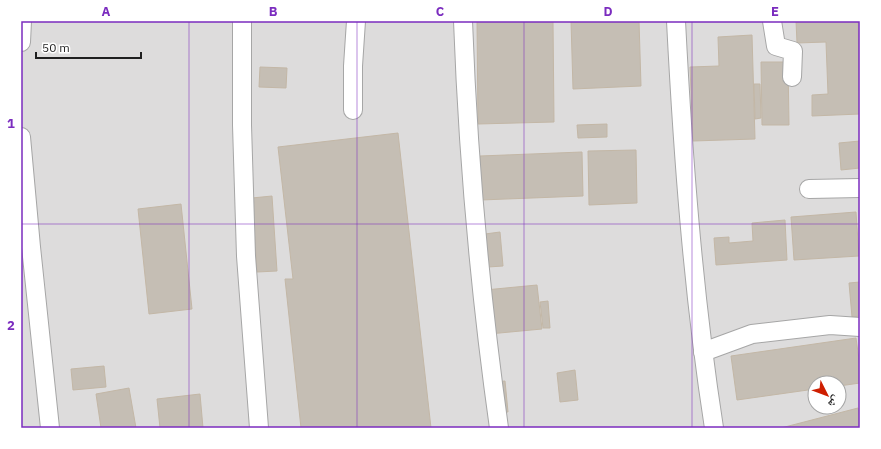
<svg xmlns="http://www.w3.org/2000/svg" width="881" height="449" viewBox="0 0 881 449" font-family="'IBM Plex Sans','Noto Naskh Arabic',sans-serif">
  <style>
    .residential { fill: #dddcdc; fill-rule: evenodd }
    .building { fill: #c5beb4; stroke: #c3b7a6 }
    .lines { fill: none; stroke-linecap: round; stroke-linejoin: round }
    .minor-casing { stroke: #a6a6a6; stroke-width: 20 }
    .minor { stroke: #fff; stroke-width: 18 }
    .grid { fill: none; stroke: #7b2cbf; stroke-width: 1; stroke-opacity: 0.55 }
    .neatline { fill: none; stroke: #7b2cbf; stroke-width: 1.5 }
    .grid-label { font-size: 13px; text-anchor: middle; font-weight: bold; fill: #7b2cbf }
  </style>
  <rect width="100%" height="100%" fill="#f0eee5"/>
  <path class="residential" d="M21,21H860V428H21ZM815,383H839V407H815Z"/>
  <g class="building">
    <path d="M477,21H553L554,122L478,124Z"/>
    <path d="M571,21H639L641,86L573,89Z"/>
    <path d="M796,21H858L860,114L812,116V95L828,94L826,42L797,43Z"/>
    <path d="M752,35L755,139L693,141L690,67L719,66L718,37Z"/>
    <path d="M761,62H788L789,125H762Z"/>
    <path d="M260,67L287,68L286,88L259,87Z"/>
    <path d="M754,84H760L761,118L755,119Z"/>
    <path d="M607,124V137L578,138L577,125Z"/>
    <path d="M398,133L431,428H301L285,279H293L278,147Z"/>
    <path d="M860,141V168L841,170L839,143Z"/>
    <path d="M636,150L637,203L589,205L588,151Z"/>
    <path d="M582,152L583,196L481,200L480,156Z"/>
    <path d="M272,196L277,271L257,272L252,198Z"/>
    <path d="M181,204L192,309L149,314L138,209Z"/>
    <path d="M856,212L859,256L794,260L791,217Z"/>
    <path d="M785,220L787,260L716,265L714,238L729,237V243L753,241L752,223Z"/>
    <path d="M500,232L503,266L488,267L485,234Z"/>
    <path d="M860,282V316L852,317L849,283Z"/>
    <path d="M537,285L542,329L489,334L485,290Z"/>
    <path d="M548,301L550,328H543L540,302Z"/>
    <path d="M856,338L860,367V383L839,386V383H815V389L737,400L731,356Z"/>
    <path d="M104,366L106,387L73,390L71,369Z"/>
    <path d="M575,370L578,400L560,402L557,373Z"/>
    <path d="M505,381L508,412H499L496,382Z"/>
    <path d="M129,388L136,428H101L96,394Z"/>
    <path d="M200,394L203,428H160L157,399Z"/>
    <path d="M858,408L860,417V428H781Z"/>
  </g>
  <g class="lines">
    <g class="minor-casing">
      <g id="minor">
        <path d="M242,21V125L246,256L259,428"/>
        <path d="M463,21C468,157 480,293 499,428"/>
        <path d="M676,21C683,157 693,293 714,428"/>
        <path d="M772,21L776,46L793,51L792,77"/>
        <path d="M21,42L22,21"/>
        <path d="M353,110V66L356,21"/>
        <path d="M21,137L31,247L50,428"/>
        <path d="M809,189L860,188"/>
        <path d="M703,352L752,334L830,325L860,327"/>
      </g>
    </g>
    <use href="#minor" class="minor"/>
  </g>
  <path class="grid" d="M189,21V428M357,21V428M524,21V428M692,21V428M21,224H860"/>
  <rect width="881" height="449" fill="none" stroke="#ffffff" stroke-width="44"/>
  <g transform="translate(827 395) rotate(132)"><circle r="19" fill="#ffffff" stroke="#a5a5a5"/>
  <path d="M0-3L7 15L0 10L-7 15Z" fill="#ce1e00"/>
  <text y="-6" font-size="11" font-weight="bold" text-anchor="middle" fill="#1f1f1f">ش</text>
  </g>
  <path d="M36 52v6h105v-6" fill="none" stroke="#1f1f1f" stroke-width="2"/>
  <text x="42" y="52" font-size="12" fill="#1f1f1f" stroke="#ffffff" stroke-width="3" paint-order="stroke">50 m</text>
  <rect x="22" y="22" width="837" height="405" class="neatline"/>
  <g class="grid-label">
    <text x="106" y="16">A</text>
    <text x="273" y="16">B</text>
    <text x="440" y="16">C</text>
    <text x="608" y="16">D</text>
    <text x="775" y="16">E</text>
    <text x="11" y="128">1</text>
    <text x="11" y="330">2</text>
  </g>
</svg>
